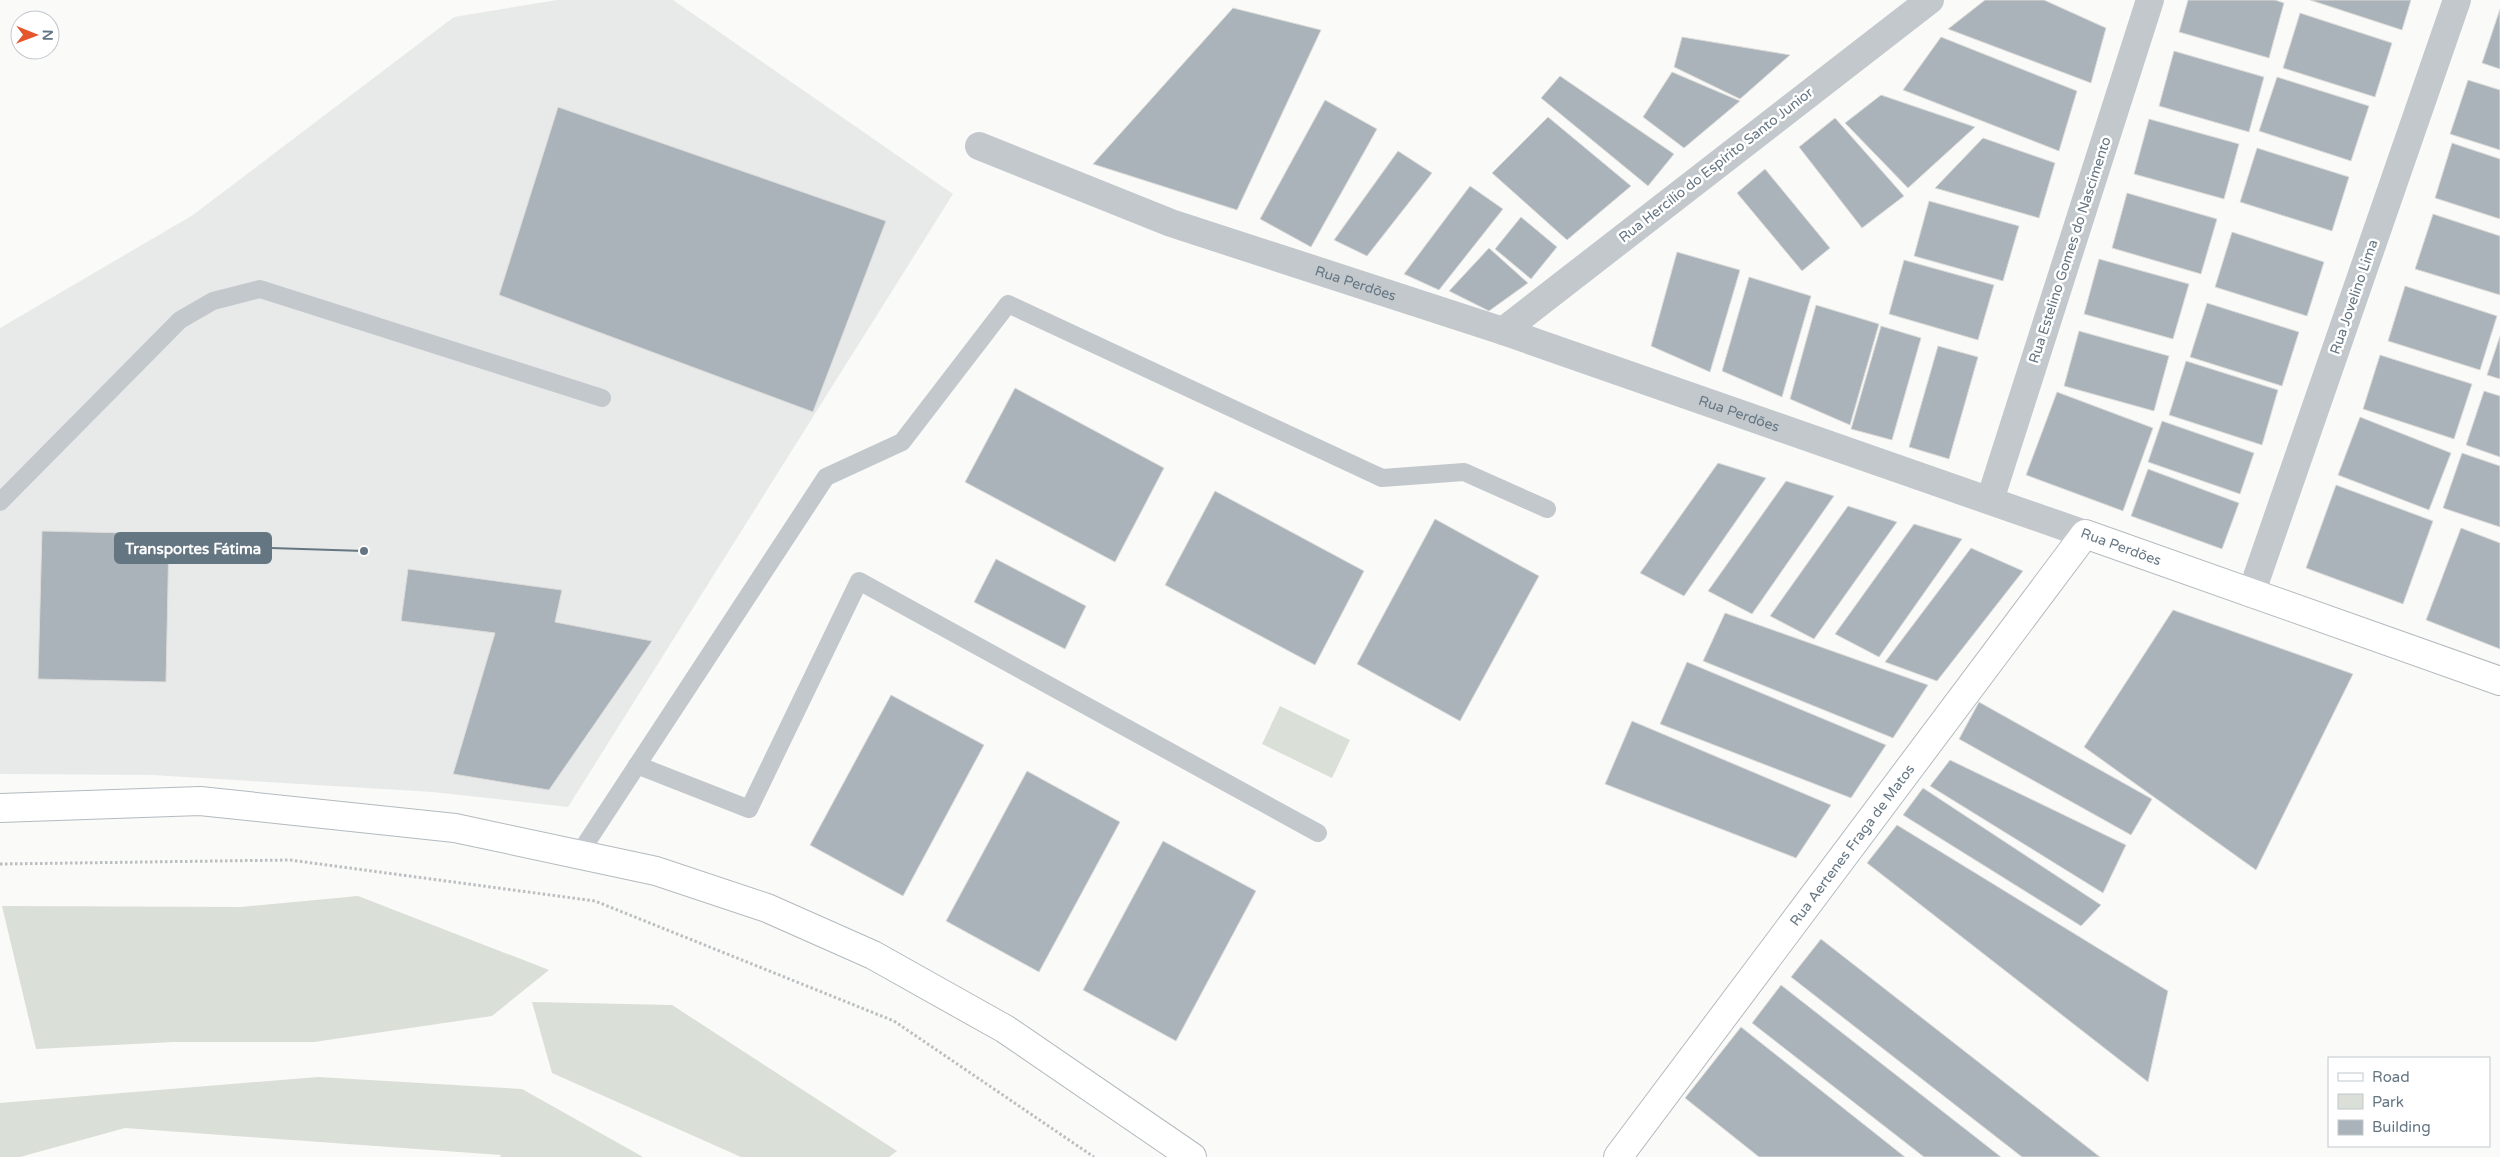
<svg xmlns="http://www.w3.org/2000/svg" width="2500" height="1157" viewBox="0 0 2500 1157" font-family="'Varela Round',sans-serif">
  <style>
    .built { fill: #e8e9e9 }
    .green { fill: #dadfd7 }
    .building { fill: #aab3b9; stroke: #dcdcda }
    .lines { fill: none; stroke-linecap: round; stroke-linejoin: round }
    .secondary-casing { stroke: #b3babf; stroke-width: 30 }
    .path { stroke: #bbbfc2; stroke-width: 3; stroke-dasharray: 2.5 2.5; stroke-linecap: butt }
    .lane { stroke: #c3c8cc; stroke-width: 18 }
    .street { stroke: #c3c8cc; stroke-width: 28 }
    .secondary { stroke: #fff; stroke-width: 28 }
    .labels { text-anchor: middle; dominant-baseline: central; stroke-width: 5; stroke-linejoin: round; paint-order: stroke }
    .street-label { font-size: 14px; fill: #657683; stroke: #fff }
    .leader { fill: none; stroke: #657683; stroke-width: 2 }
    .callout-dot { fill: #657683; stroke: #fff; stroke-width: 2 }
    .callout { fill: #657683; stroke: #657683; stroke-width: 2 }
    .callout-label { font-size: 15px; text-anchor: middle; font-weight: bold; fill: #fff }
  </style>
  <rect width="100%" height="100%" fill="#fafaf8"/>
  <path class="built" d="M557,0H673L953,194L568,807L433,792L152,775L0,774V328L193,215L454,17Z"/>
  <g class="green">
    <path d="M1280,706L1350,740L1332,778L1262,744Z"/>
    <path d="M358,896L549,970L492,1016L314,1042H173L36,1049L2,906L240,907Z"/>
    <path d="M532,1002L672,1005L897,1151L889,1157H741L552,1073Z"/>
    <path d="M318,1077L522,1089L643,1157H500L501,1155L125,1128L20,1157H0V1103Z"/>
  </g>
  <g class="building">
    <path d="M1985,0H2044L2106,28L2091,83L1948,29Z"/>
    <path d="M2188,0H2275L2284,3L2269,58L2179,32Z"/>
    <path d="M2310,0H2411L2402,30Z"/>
    <path d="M1233,8L1321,30L1237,210L1093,164Z"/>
    <path d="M2500,9V69L2482,63Z"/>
    <path d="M2300,13L2392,43L2375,97L2283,68Z"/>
    <path d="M1682,37L1790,55L1740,99L1674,67Z"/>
    <path d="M1941,37L2077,91L2059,151L1903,90Z"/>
    <path d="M2174,51L2264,77L2249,132L2159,106Z"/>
    <path d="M1672,72L1740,101L1684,148L1643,117Z"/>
    <path d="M1560,76L1674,154L1648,186L1541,98Z"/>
    <path d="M2277,77L2369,106L2351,161L2259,131Z"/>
    <path d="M2468,80L2500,90V150L2450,134Z"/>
    <path d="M1881,95L1975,127L1908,188L1845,123Z"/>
    <path d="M1325,100L1377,129L1311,247L1260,219Z"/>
    <path d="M558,107L886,221L813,412L499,295Z"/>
    <path d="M1548,117L1631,186L1567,240L1492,173Z"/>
    <path d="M1835,118L1904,196L1862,228L1799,147Z"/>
    <path d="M2149,119L2239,144L2224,199L2134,174Z"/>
    <path d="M1983,138L2055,163L2039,218L1935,188Z"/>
    <path d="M2452,143L2500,159V219L2435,198Z"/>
    <path d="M2257,148L2349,177L2332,231L2240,202Z"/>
    <path d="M1398,151L1432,173L1367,256L1334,240Z"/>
    <path d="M1765,169L1830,248L1802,271L1737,193Z"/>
    <path d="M1470,186L1503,209L1439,290L1404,274Z"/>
    <path d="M2127,193L2217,219L2201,274L2112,248Z"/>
    <path d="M1929,201L2019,226L2003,281L1914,256Z"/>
    <path d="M2433,214L2500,236V295L2415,269Z"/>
    <path d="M1521,217L1557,247L1531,279L1495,249Z"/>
    <path d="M2232,232L2324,262L2307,316L2215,287Z"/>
    <path d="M1489,248L1528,283L1489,311L1449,291Z"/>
    <path d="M1677,252L1740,270L1710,372L1651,346Z"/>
    <path d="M2099,259L2189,284L2173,339L2084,314Z"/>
    <path d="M1904,260L1994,285L1978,340L1889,314Z"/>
    <path d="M1749,277L1811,296L1782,397L1722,371Z"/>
    <path d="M2405,286L2497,316L2480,370L2388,341Z"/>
    <path d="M2207,303L2299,332L2282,386L2190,357Z"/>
    <path d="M1816,305L1879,324L1850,425L1790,399Z"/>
    <path d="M1881,326L1921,338L1892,440L1851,429Z"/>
    <path d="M2079,331L2169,356L2154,411L2064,386Z"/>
    <path d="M2500,336V379L2487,375Z"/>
    <path d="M1938,346L1978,357L1949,459L1909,447Z"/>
    <path d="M2380,355L2472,384L2454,439L2363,409Z"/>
    <path d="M2186,361L2278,390L2262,445L2169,415Z"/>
    <path d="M1015,388L1164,468L1115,562L965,482Z"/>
    <path d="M2484,391L2500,396V457L2466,445Z"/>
    <path d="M2057,392L2153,428L2123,511L2026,475Z"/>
    <path d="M2360,417L2451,453L2429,510L2338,475Z"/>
    <path d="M2162,421L2254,453L2240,494L2148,462Z"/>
    <path d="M2462,453L2500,466V527L2443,508Z"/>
    <path d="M1718,463L1766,478L1684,596L1640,573Z"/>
    <path d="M2148,469L2239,503L2222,549L2131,516Z"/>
    <path d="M1786,481L1834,496L1752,614L1708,591Z"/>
    <path d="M2336,485L2433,521L2403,604L2306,568Z"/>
    <path d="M1215,491L1364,571L1315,665L1165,585Z"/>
    <path d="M1848,506L1897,522L1814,639L1770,616Z"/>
    <path d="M1435,519L1539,576L1460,721L1357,664Z"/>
    <path d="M1914,524L1962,539L1879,657L1835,634Z"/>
    <path d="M2461,528L2500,543V649L2426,620Z"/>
    <path d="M42,531L169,534L166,682L38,679Z"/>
    <path d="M1971,548L2023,571L1937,681L1885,662Z"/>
    <path d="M996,559L1086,606L1065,649L974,602Z"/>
    <path d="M408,569L562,590L555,622L652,641L549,790L453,774L495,633L401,621Z"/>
    <path d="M2173,610L2353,674L2256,870L2084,747Z"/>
    <path d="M1725,613L1928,685L1893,738L1703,661Z"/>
    <path d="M1687,662L1886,745L1851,798L1660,724Z"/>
    <path d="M891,695L984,745L903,896L810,845Z"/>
    <path d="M1979,702L2152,799L2131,835L1959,739Z"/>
    <path d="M1632,721L1831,805L1796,858L1605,784Z"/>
    <path d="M1950,760L2126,845L2103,893L1930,786Z"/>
    <path d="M1027,771L1120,822L1039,972L946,921Z"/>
    <path d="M1923,788L2101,905L2081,926L1903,815Z"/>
    <path d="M1897,825L2168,991L2148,1082L1867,863Z"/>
    <path d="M1163,841L1256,891L1176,1041L1083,990Z"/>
    <path d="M1821,939L2100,1157H2022L1791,977Z"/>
    <path d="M1781,985L2001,1157H1924L1752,1023Z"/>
    <path d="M1741,1027L1905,1157H1759L1685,1098Z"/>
  </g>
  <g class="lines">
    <g class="secondary-casing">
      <g id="secondary">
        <path d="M0,808L200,801L455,828L656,871L767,908L873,955L1005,1029L1192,1157"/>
        <path id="s2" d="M1618,1157L2085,534L2500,681"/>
      </g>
    </g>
    <path class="path" d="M0,864L290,860L595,901L894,1021L1094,1157"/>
    <g class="lane">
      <path d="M0,502L180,320L213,301L260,289L602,398"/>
      <path d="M637,765L749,809L859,581L1318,833"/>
      <path d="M579,854L826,477L902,442L1008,304L1382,478L1464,472L1547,509"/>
    </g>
    <g class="street">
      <path id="s1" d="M979,146L1171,223L1503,331L2085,534"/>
      <path d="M1503,331L1930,0"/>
      <path d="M1990,500L2150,0"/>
      <path d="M2251,594L2457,0"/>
    </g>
    <use href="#secondary" class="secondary"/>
  </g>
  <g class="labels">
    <g class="street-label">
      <text transform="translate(1716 165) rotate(-38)">Rua Hercílio do Espírito Santo Junior</text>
      <text transform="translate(2070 250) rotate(-72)">Rua Estelino Gomes do Nascimento</text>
      <text stroke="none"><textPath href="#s1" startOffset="401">Rua Perdões</textPath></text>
      <text transform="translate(2354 297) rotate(-71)">Rua Jovelino Lima</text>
      <text stroke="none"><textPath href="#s1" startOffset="806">Rua Perdões</textPath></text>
      <text transform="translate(2121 547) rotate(20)">Rua Perdões</text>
      <text stroke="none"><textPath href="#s2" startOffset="390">Rua Aertenes Fraga de Matos</textPath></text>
    </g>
  </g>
  <path class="leader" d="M364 551L271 548"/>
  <circle class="callout-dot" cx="364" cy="551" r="5"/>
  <rect class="callout" x="115" y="533" width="156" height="30" rx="5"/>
  <g class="callout-label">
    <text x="193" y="554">Transportes Fátima</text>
  </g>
  <rect x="2328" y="1057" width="162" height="90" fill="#ffffff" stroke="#c1c8cd"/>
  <rect x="2338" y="1073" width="25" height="8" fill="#ffffff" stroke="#c1c8cd"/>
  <text x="2372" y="1082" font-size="15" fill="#657683">Road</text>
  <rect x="2338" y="1094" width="25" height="15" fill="#dadfd7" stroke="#c1c8cd"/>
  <text x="2372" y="1107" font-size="15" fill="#657683">Park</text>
  <rect x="2338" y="1120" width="25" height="15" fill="#aab3b9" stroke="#c1c8cd"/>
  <text x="2372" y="1132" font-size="15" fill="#657683">Building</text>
  <g transform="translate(35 35) rotate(91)"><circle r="24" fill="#ffffff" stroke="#c1c8cd"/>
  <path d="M0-4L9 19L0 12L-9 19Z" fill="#e4572e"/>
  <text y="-8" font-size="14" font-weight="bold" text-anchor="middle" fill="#657683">N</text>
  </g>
</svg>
